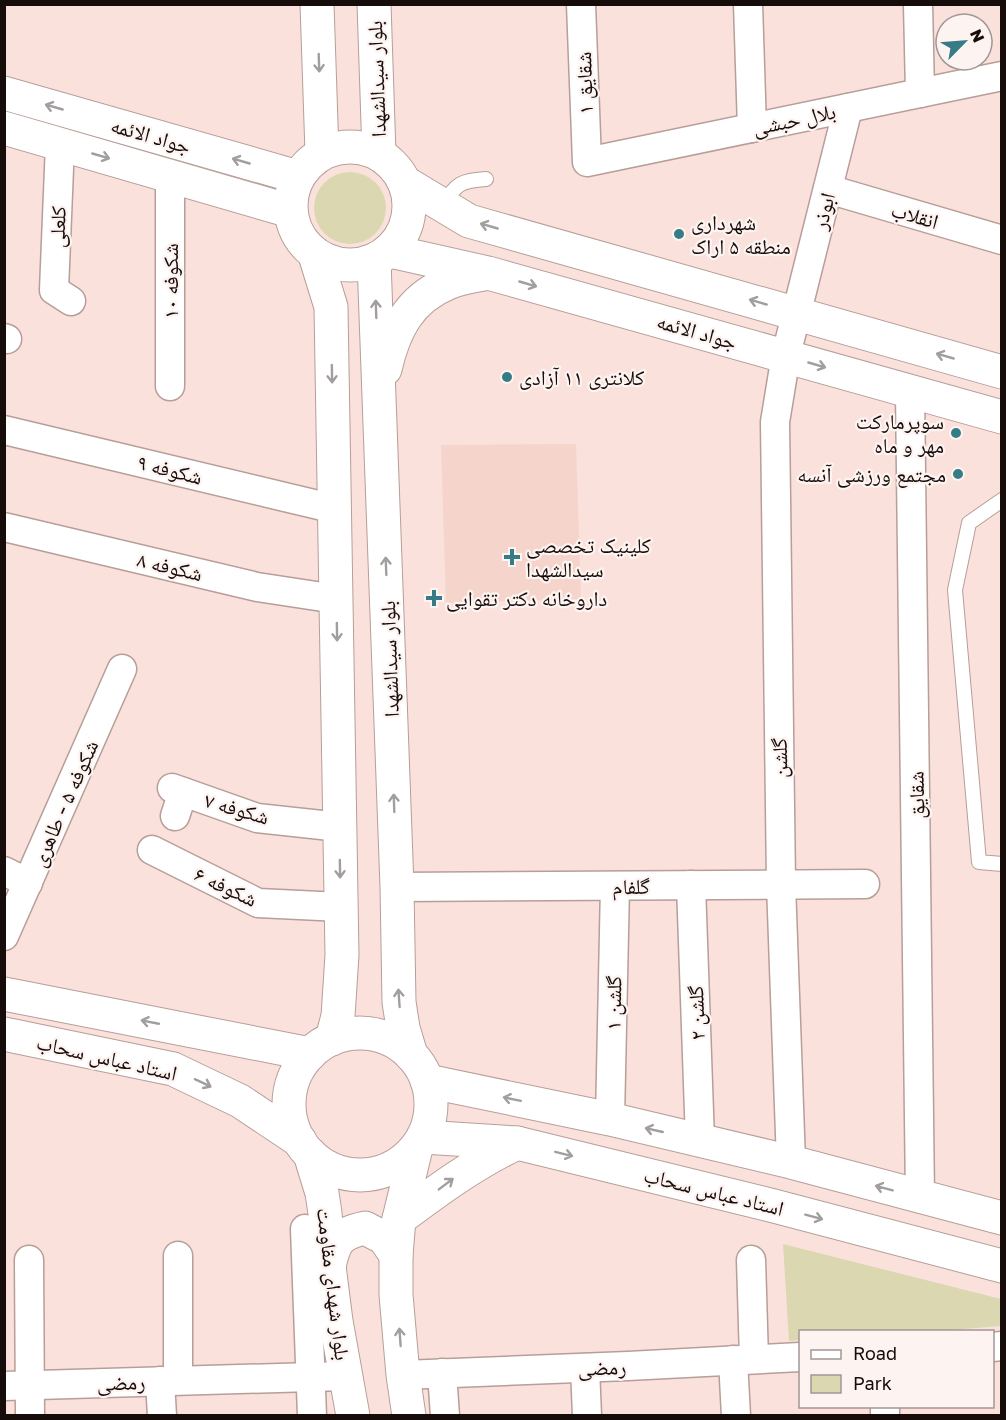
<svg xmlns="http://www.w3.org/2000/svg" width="1006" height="1420" viewBox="0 0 1006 1420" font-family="'Golos Text','Noto Naskh Arabic',sans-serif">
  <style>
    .built { fill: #f5d4cb }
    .green { fill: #dbd8b1 }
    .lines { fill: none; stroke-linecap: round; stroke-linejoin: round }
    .service-casing { stroke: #b79e98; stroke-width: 16 }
    .minor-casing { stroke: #b79e98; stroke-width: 31 }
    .tertiary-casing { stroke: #b79e98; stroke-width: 35 }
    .secondary-casing { stroke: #b79e98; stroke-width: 35 }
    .service { stroke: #fff; stroke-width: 14 }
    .minor { stroke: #fff; stroke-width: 28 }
    .tertiary { stroke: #fff; stroke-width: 33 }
    .secondary { stroke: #fff; stroke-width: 33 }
    .oneway { stroke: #a29e9d }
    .poi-dot { fill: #357c86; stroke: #fdf3f0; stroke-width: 2 }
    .labels { text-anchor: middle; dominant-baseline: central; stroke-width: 4.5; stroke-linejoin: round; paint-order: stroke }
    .street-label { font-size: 21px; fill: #160d0b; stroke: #fdf3f0 }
    .poi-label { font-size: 21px; fill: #160d0b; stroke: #fdf3f0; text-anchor: start }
  </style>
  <rect width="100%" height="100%" fill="#fbe1db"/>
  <path class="built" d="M576,444L581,599L446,603L441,445Z"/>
  <g class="green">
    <circle cx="350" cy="208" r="36"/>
    <path d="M783,1244L1001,1299V1326L926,1332H800V1340L789,1341Z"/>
  </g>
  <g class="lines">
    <g class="service-casing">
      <g id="service">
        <path d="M443,205C457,183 460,181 486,179"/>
        <path d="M1002,500L969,523L955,590L979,862L1002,864"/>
      </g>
    </g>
    <g class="minor-casing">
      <g id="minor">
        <path d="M581,4L587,162L1002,76"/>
        <path d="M748,4L752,128"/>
        <path d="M918,4L920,93"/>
        <path d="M60,144L54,290L71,301"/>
        <path d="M170,176V386"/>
        <path d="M828,189L1002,240"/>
        <path d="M4,338L7,339"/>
        <path d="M910,392L920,1198"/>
        <path d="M4,430L335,509"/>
        <path d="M4,527L257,587L336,599"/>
        <path d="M172,788L257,818L340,827"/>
        <path d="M175,816L183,792"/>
        <path d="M152,850L258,903L341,907"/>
        <path d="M4,871L28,883"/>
        <path d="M691,885L700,1141"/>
        <path d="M397,887L865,884"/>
        <path d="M4,936L122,669"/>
        <path d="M610,1119L615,886"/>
        <path d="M791,1162L781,884L775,422L786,355L848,108"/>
        <path d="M305,1229L312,1416"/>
        <path d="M178,1256V1380"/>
        <path d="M29,1260L30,1416"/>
        <path d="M751,1260L754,1359"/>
        <path d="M992,1347L1002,1346"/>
        <path d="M733,1360L736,1416"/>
        <path d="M585,1368L587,1416"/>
        <path d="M442,1373L445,1416"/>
        <path d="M403,1375L628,1366L800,1357"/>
        <path d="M160,1381L162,1416"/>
        <path d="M4,1386L345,1376"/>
        <path d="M885,1406V1416"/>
      </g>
    </g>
    <g class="tertiary-casing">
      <g id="tertiary">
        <path d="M4,994L310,1054"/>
        <path d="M4,1034L173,1069L240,1101L300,1141"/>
        <path d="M427,1081L610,1119L791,1162L1002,1218"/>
        <path d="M423,1137L517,1143L774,1206L1002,1266"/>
      </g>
    </g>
    <g class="secondary-casing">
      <g id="secondary">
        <path d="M317,4L322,153"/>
        <path d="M374,4L379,154"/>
        <path d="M4,93L298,177"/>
        <path d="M4,128L290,211"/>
        <circle cx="350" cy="206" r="59"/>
        <path d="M404,182L469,221L1002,372"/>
        <path d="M390,251L488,273L1002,417"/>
        <path d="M315,255L331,307L342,955L338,1016L332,1039"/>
        <path d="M374,261L397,887L399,1002L403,1028L411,1055"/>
        <path d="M385,369C394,330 409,299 448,283C459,278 473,276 484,274"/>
        <circle cx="360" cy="1104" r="71"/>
        <path d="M310,1154L322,1193L325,1213L329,1266L336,1321L353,1416"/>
        <path d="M399,1219C438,1190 473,1164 517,1143"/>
        <path d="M329,1266C335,1240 339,1234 365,1228L384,1238L396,1255"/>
        <path d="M409,1416L403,1375L396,1295V1255L399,1219L416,1148"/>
      </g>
    </g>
    <use href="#service" class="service"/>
    <use href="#minor" class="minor"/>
    <use href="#tertiary" class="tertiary"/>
    <use href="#secondary" class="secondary"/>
  </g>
  <defs><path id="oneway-shaft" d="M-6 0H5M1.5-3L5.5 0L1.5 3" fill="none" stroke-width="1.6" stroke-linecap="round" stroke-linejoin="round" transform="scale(1.5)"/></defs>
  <g class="oneway">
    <use href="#oneway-shaft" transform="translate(319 63) rotate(88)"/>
    <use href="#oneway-shaft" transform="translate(54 107) rotate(-164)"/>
    <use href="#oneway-shaft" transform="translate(101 156) rotate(16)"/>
    <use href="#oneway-shaft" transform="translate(241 161) rotate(-164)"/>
    <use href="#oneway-shaft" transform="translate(489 226) rotate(-164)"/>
    <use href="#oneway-shaft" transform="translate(528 284) rotate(16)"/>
    <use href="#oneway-shaft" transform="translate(758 302) rotate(-164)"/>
    <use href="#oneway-shaft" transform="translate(376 309) rotate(-92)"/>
    <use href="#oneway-shaft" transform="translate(945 356) rotate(-164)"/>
    <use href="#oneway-shaft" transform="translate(817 365) rotate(16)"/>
    <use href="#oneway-shaft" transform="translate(332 374) rotate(89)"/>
    <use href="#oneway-shaft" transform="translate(386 566) rotate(-92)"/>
    <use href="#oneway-shaft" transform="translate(337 632) rotate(89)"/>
    <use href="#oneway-shaft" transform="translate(394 803) rotate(-92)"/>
    <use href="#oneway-shaft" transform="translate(340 869) rotate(89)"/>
    <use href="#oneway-shaft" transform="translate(399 998) rotate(-94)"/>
    <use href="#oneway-shaft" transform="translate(150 1022) rotate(-169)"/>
    <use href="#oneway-shaft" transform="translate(203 1083) rotate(25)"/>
    <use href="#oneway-shaft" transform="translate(512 1099) rotate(-168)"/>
    <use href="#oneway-shaft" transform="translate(654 1130) rotate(-167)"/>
    <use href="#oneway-shaft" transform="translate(564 1154) rotate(14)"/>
    <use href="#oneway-shaft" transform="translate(446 1184) rotate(-37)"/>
    <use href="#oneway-shaft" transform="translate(884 1188) rotate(-165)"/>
    <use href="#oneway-shaft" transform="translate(814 1217) rotate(15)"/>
    <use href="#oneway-shaft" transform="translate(400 1337) rotate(-94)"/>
  </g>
  <g class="poi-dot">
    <circle cx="679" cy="234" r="6"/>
    <circle cx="507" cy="377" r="6"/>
    <circle cx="956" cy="433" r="6"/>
    <circle cx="958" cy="474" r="6"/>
    <path d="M509 548h6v6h6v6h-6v6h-6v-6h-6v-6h6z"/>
    <path d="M431 589h6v6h6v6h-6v6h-6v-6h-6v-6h6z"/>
  </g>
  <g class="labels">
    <g class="street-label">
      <text transform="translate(376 79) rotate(-92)">بلوار سیدالشهدا</text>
      <text transform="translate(584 83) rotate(-92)">شقایق ۱</text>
      <text transform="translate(794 119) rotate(-12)">بلال حبشی</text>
      <text transform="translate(151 135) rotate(16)">جواد الائمه</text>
      <text transform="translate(823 211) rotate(-76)">ابوذر</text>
      <text transform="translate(915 215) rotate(16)">انقلاب</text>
      <text transform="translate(57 227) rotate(-88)">کلعلی</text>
      <text transform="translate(170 281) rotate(-90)">شکوفه ۱۰</text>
      <text transform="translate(697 331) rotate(16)">جواد الائمه</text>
      <text transform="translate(170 469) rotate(14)">شکوفه ۹</text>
      <text transform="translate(170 566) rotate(13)">شکوفه ۸</text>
      <text transform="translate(389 659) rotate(-92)">بلوار سیدالشهدا</text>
      <text transform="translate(779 758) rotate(-91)">گلشن</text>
      <text transform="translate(916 795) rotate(-91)">شقایق</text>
      <text transform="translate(64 803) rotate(-66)">شکوفه ۵ - طاهری</text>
      <text transform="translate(237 808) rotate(16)">شکوفه ۷</text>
      <text transform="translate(226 886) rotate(25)">شکوفه ۶</text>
      <text transform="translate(631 886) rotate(-1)">گلفام</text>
      <text transform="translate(613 1003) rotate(-89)">گلشن ۱</text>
      <text transform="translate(696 1013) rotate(-92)">گلشن ۲</text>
      <text transform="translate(107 1057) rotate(13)">استاد عباس سحاب</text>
      <text transform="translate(714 1191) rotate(14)">استاد عباس سحاب</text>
      <text transform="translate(334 1284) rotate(83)">بلوار شهدای مقاومت</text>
      <text transform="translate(602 1367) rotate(-2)">رمضی</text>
      <text transform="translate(121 1382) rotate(-2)">رمضی</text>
    </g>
    <g class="poi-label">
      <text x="691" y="222">شهرداری<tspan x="691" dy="24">منطقه ۵ اراک</tspan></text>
      <text x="519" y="377">کلانتری ۱۱ آزادی</text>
      <text x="944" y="421" text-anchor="end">سوپرمارکت<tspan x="944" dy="24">مهر و ماه</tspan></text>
      <text x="946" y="474" text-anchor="end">مجتمع ورزشی آنسه</text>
      <text x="526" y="545">کلینیک تخصصی<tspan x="526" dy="24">سیدالشهدا</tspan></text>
      <text x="446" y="598">داروخانه دکتر تقوایی</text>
    </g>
  </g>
  <rect width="1006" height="1420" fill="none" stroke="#160d0b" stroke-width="12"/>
  <rect x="799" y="1330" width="195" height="78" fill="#fdf3f0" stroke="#a19794" stroke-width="1.5"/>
  <rect x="811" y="1350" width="30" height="9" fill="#ffffff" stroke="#a19794" stroke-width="1.5"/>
  <text x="853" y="1360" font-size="18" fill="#160d0b">Road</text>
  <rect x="811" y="1375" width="30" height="18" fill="#dbd8b1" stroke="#a19794" stroke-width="1.5"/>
  <text x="853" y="1390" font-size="18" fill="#160d0b">Park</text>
  <g transform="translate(964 42) rotate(65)"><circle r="28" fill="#fdf3f0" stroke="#a19794" stroke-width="1.5"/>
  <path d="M0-4.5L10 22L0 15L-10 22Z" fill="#357c86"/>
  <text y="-9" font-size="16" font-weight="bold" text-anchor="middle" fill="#160d0b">N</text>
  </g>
</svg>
